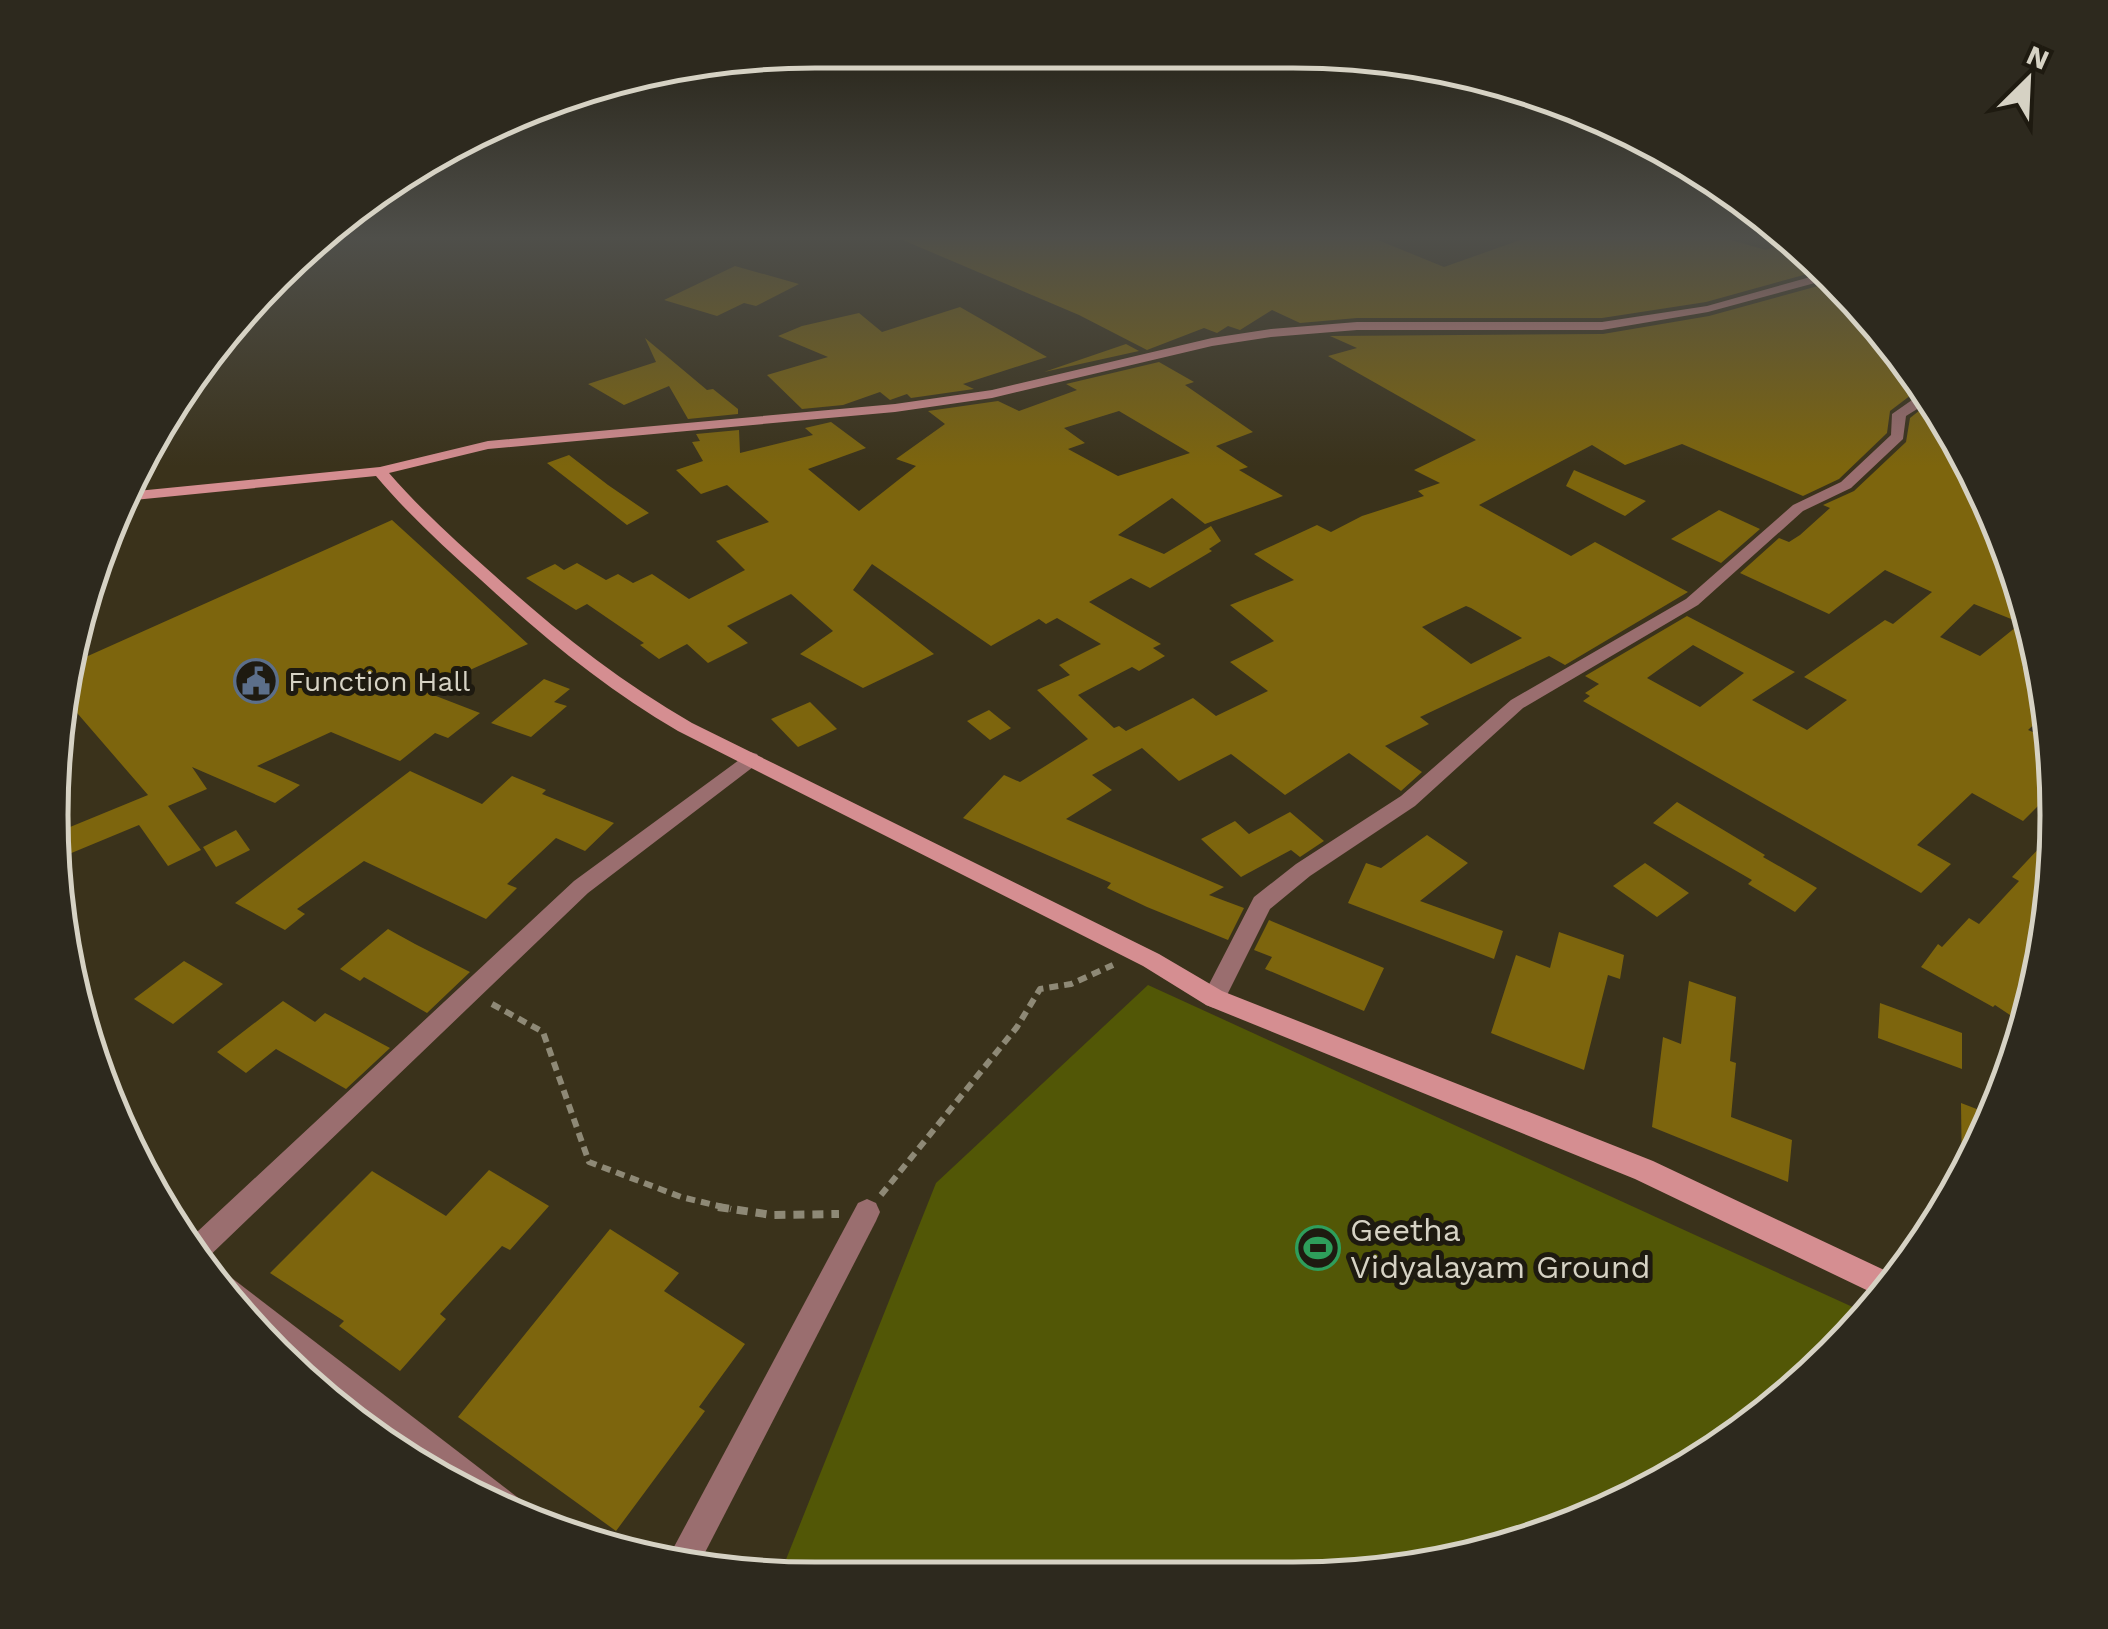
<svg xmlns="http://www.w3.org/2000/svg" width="2108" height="1629" viewBox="0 0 2108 1629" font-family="'Work Sans',sans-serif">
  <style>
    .green { fill: #525706 }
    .building { fill: #7d650d; fill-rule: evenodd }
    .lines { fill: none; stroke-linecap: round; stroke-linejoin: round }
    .path-far1 { stroke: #8e8976; stroke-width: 6; stroke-dasharray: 9 6; stroke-linecap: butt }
    .path { stroke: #8e8976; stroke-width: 8; stroke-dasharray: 11 8; stroke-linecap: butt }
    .street { fill: #9a6e6f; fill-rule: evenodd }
    .secondary { fill: #d58e91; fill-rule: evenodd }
    .labels { text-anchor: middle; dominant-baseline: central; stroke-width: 10; stroke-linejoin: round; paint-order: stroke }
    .poi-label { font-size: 28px; fill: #d6d2c4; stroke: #1e1a10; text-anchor: start }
    .near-poi-label { font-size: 32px; fill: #d6d2c4; stroke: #1e1a10; text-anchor: start }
    .rim { fill: none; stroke: #d6d2c4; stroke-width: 5 }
  </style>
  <rect width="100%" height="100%" fill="#3a321b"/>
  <path class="green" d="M1148,985L1868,1314L1834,1355L1718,1450L1540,1538L1393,1573L781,1572L936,1183Z"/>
  <g class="building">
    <path d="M898,238H1373L1444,267L1526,238H1724L1766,250L1790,242L1818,271L1706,302L1602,318H1357L1300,323L1272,310L1240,330L1228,326L1217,333L1204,328L1147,350L1079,315Z"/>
    <path d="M735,266L799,284L756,306L744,303L717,316L664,300Z"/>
    <path d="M1829,283L1915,375L1900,381L1916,388L1906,393L1911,395L1890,411L1887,433L1839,479L1803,496L1682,444L1625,465L1592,445L1479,505L1571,556L1595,542L1688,592L1565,665L1549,656L1420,717L1429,724L1385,746L1422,772L1401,791L1349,753L1285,795L1231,754L1179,781L1142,748L1092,775L1112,790L1066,819L1224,887L1209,895L1244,908L1228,940L1147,907L1107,888L1111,883L963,818L1004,775L1020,782L1088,739L1037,690L1070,675L1059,665L1101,644L1057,618L1046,624L1039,619L991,646L872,564L853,590L934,654L863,688L800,654L833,631L791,594L727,626L748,643L708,663L687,644L659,659L640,645L644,643L587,604L576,610L526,578L555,564L564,570L577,563L606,580L618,574L633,583L652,574L689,599L745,570L716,541L769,522L727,485L701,494L676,470L703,461L692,442L700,441L696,434L739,430L740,453L813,435L805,428L831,422L866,448L808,469L859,511L916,466L896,459L945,424L928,411L998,401L1019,411L1077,390L1066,384L1159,362L1194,382L1185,385L1253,432L1216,446L1248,467L1239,470L1283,496L1205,524L1172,498L1118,535L1164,554L1211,526L1221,541L1209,549L1212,551L1150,588L1131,578L1089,602L1161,644L1153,648L1165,656L1139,671L1132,667L1078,695L1114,728L1119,726L1126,731L1193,698L1216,716L1268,691L1230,662L1274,641L1230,605L1294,580L1254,554L1317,525L1331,532L1362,516L1424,496L1418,491L1440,483L1414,470L1476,440L1328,356L1357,348L1330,336L1603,334L1709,316ZM1119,411L1190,453L1118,476L1068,449L1085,443L1064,428ZM1466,606L1471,608L1522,638L1471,664L1422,627Z"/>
    <path d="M960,307L1047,357L963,384L974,389L911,398L907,394L890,400L880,392L843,405L802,409L767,375L828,357L778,336L802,326L859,313L882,332Z"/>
    <path d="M645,338L707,390L713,389L738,409V414L688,419L669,386L624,405L588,384L656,362Z"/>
    <path d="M1126,344L1139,351L1044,372Z"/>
    <path d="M1929,403L1939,407L2000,522L2039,652L2022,667L2045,678L2048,712L2028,730L2051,740L2055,789L2023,821L1972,793L1917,845L1951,864L1921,893L1583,701L1590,696L1585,693L1599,684L1585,676L1687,616L1795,672L1752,700L1807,730L1847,700L1804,677L1885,620L1893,624L1932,592L1885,570L1829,614L1740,573L1779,538L1789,542L1800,535L1830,508L1823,505L1854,491L1906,442L1910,418ZM1974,604L2021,623L1980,656L1940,637ZM1693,645L1744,673L1700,707L1647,678Z"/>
    <path d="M569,455L608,485L649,513L627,525L547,463Z"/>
    <path d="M1574,470L1625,492L1646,501L1625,516L1615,511L1566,486Z"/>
    <path d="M1719,510L1760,529L1721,563L1671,539Z"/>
    <path d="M392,520L528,644L423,691L480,713L448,738L435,733L400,761L331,732L257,766L300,785L275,803L192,767L207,789L168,806L201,850L168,866L139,825L57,859L53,834L148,795L65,699L70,664Z"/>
    <path d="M544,679L570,689L554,702L567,706L531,737L491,723Z"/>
    <path d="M810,702L837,729L798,747L771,719Z"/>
    <path d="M989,710L1011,728L990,740L967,721Z"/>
    <path d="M410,771L482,804L512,776L546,790L542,794L614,823L585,851L556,838L507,884L517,888L486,919L364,861L297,909L305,914L285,930L235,903Z"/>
    <path d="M1677,802L1765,855L1763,857L1817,888L1795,912L1748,884L1752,880L1653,823Z"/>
    <path d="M1290,812L1324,841L1300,857L1291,850L1241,877L1201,839L1235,821L1249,834Z"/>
    <path d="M2057,829L2043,964L2025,1025L1995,1005L1993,1007L1921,967L1938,944L1942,947L1969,918L1979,924L2019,881L2012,877Z"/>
    <path d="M236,830L250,850L216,867L203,847Z"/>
    <path d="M1427,835L1468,863L1420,901L1503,931L1494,959L1348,903L1366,863L1381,868Z"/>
    <path d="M1645,863L1689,893L1657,917L1613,886Z"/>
    <path d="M1269,920L1384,968L1364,1011L1265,969L1272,957L1254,950Z"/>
    <path d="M388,929L415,944L470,972L427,1013L364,977L360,981L340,969Z"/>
    <path d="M1559,932L1624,955L1620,979L1608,975L1584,1070L1491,1033L1516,955L1550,968Z"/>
    <path d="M184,961L223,984L173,1024L134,999Z"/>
    <path d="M1689,981L1736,997L1730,1061L1736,1063L1731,1117L1792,1140L1788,1182L1652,1127L1663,1037L1681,1044Z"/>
    <path d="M283,1001L315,1022L325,1013L390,1048L346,1089L276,1049L246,1073L217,1052Z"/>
    <path d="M1880,1003L1962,1033V1069L1878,1038Z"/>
    <path d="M1961,1103L1995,1116L1962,1179Z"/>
    <path d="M489,1170L549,1206L510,1250L502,1246L440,1314L446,1319L400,1371L339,1326L344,1321L270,1273L372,1171L446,1216Z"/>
    <path d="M610,1229L679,1273L664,1291L745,1344L699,1407L705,1411L616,1531L458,1417Z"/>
  </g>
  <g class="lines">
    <g class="path-far1">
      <path d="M492,1004L543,1032L589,1162L681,1197L731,1209"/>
      <path d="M881,1195L1017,1027L1040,989L1071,984L1113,965"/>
    </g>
    <path class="path" d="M718,1207L772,1215L839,1214"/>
    <g class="street">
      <path d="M1923,386L1931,393L1922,406L1906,416L1903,439L1851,488L1803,511L1698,605L1523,708L1415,806L1310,876L1270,909L1222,1005L1214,1008L1206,1005L1202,998L1254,897L1296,864L1401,796L1511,700L1686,599L1793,505L1841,482L1891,435L1892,414L1912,400Z"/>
      <path d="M750,752L757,754L760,759L757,764L588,893L200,1265L183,1245L574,881Z"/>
      <path d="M867,1199L876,1203L880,1212L876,1221L697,1568L667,1560L858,1203Z"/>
      <path d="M214,1268L224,1272L534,1510L537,1525L522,1521L444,1479L254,1331L206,1272Z"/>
    </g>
    <path class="secondary" d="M1821,274L1826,280L1708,312L1602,330H1357L1271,337L1212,346L992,398L895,412L488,449L389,473C421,510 458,543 494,575C556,631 619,681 692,723L1159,954L1222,991L1653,1161L1899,1277L1881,1297L1635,1179L1206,1005L1143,966L678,731C606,689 543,637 481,580C444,547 408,514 376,476L124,501L127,492L380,467L488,441L895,404L992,390L1212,338L1271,329L1357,322H1602L1707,306Z"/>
  </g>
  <linearGradient id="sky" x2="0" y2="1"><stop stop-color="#201c0f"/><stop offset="0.51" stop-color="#4f4f4a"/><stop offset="1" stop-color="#4f4f4a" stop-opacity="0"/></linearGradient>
  <rect width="2108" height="466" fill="url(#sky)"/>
  <defs>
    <g id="civic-ring" transform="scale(2.25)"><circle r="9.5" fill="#1e1a10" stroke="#5c6f8a" stroke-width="1.5"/><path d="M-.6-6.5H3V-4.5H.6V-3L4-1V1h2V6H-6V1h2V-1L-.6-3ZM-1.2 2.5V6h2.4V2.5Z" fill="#5c6f8a"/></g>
    <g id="stadium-ring" transform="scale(2.25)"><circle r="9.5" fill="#1e1a10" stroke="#2e9e5b" stroke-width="1.5"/><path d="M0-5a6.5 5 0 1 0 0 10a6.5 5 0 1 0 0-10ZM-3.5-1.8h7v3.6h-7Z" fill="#2e9e5b"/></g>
  </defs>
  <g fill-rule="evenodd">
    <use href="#civic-ring" x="256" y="681"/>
    <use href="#stadium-ring" x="1318" y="1248"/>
  </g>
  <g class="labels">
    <g class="poi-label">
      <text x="288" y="681">Function Hall</text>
    </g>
    <g class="near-poi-label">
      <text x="1350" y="1230">Geetha<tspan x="1350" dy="37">Vidyalayam Ground</tspan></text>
    </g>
  </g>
  <path d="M0 0H2108V1629H0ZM815 68H1293A747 747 0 0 1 2040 815V815A747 747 0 0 1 1293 1562H815A747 747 0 0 1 68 815V815A747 747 0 0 1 815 68Z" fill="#2d291e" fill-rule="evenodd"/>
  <path class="rim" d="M815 68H1293A747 747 0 0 1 2040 815V815A747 747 0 0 1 1293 1562H815A747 747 0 0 1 68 815V815A747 747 0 0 1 815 68Z"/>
  <g transform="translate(2028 80) rotate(24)" stroke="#1e1a10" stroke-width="8" paint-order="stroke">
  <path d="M0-8L18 38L0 25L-18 38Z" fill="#d6d2c4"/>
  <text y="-15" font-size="28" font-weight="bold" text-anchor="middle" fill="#d6d2c4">N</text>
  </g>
</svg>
